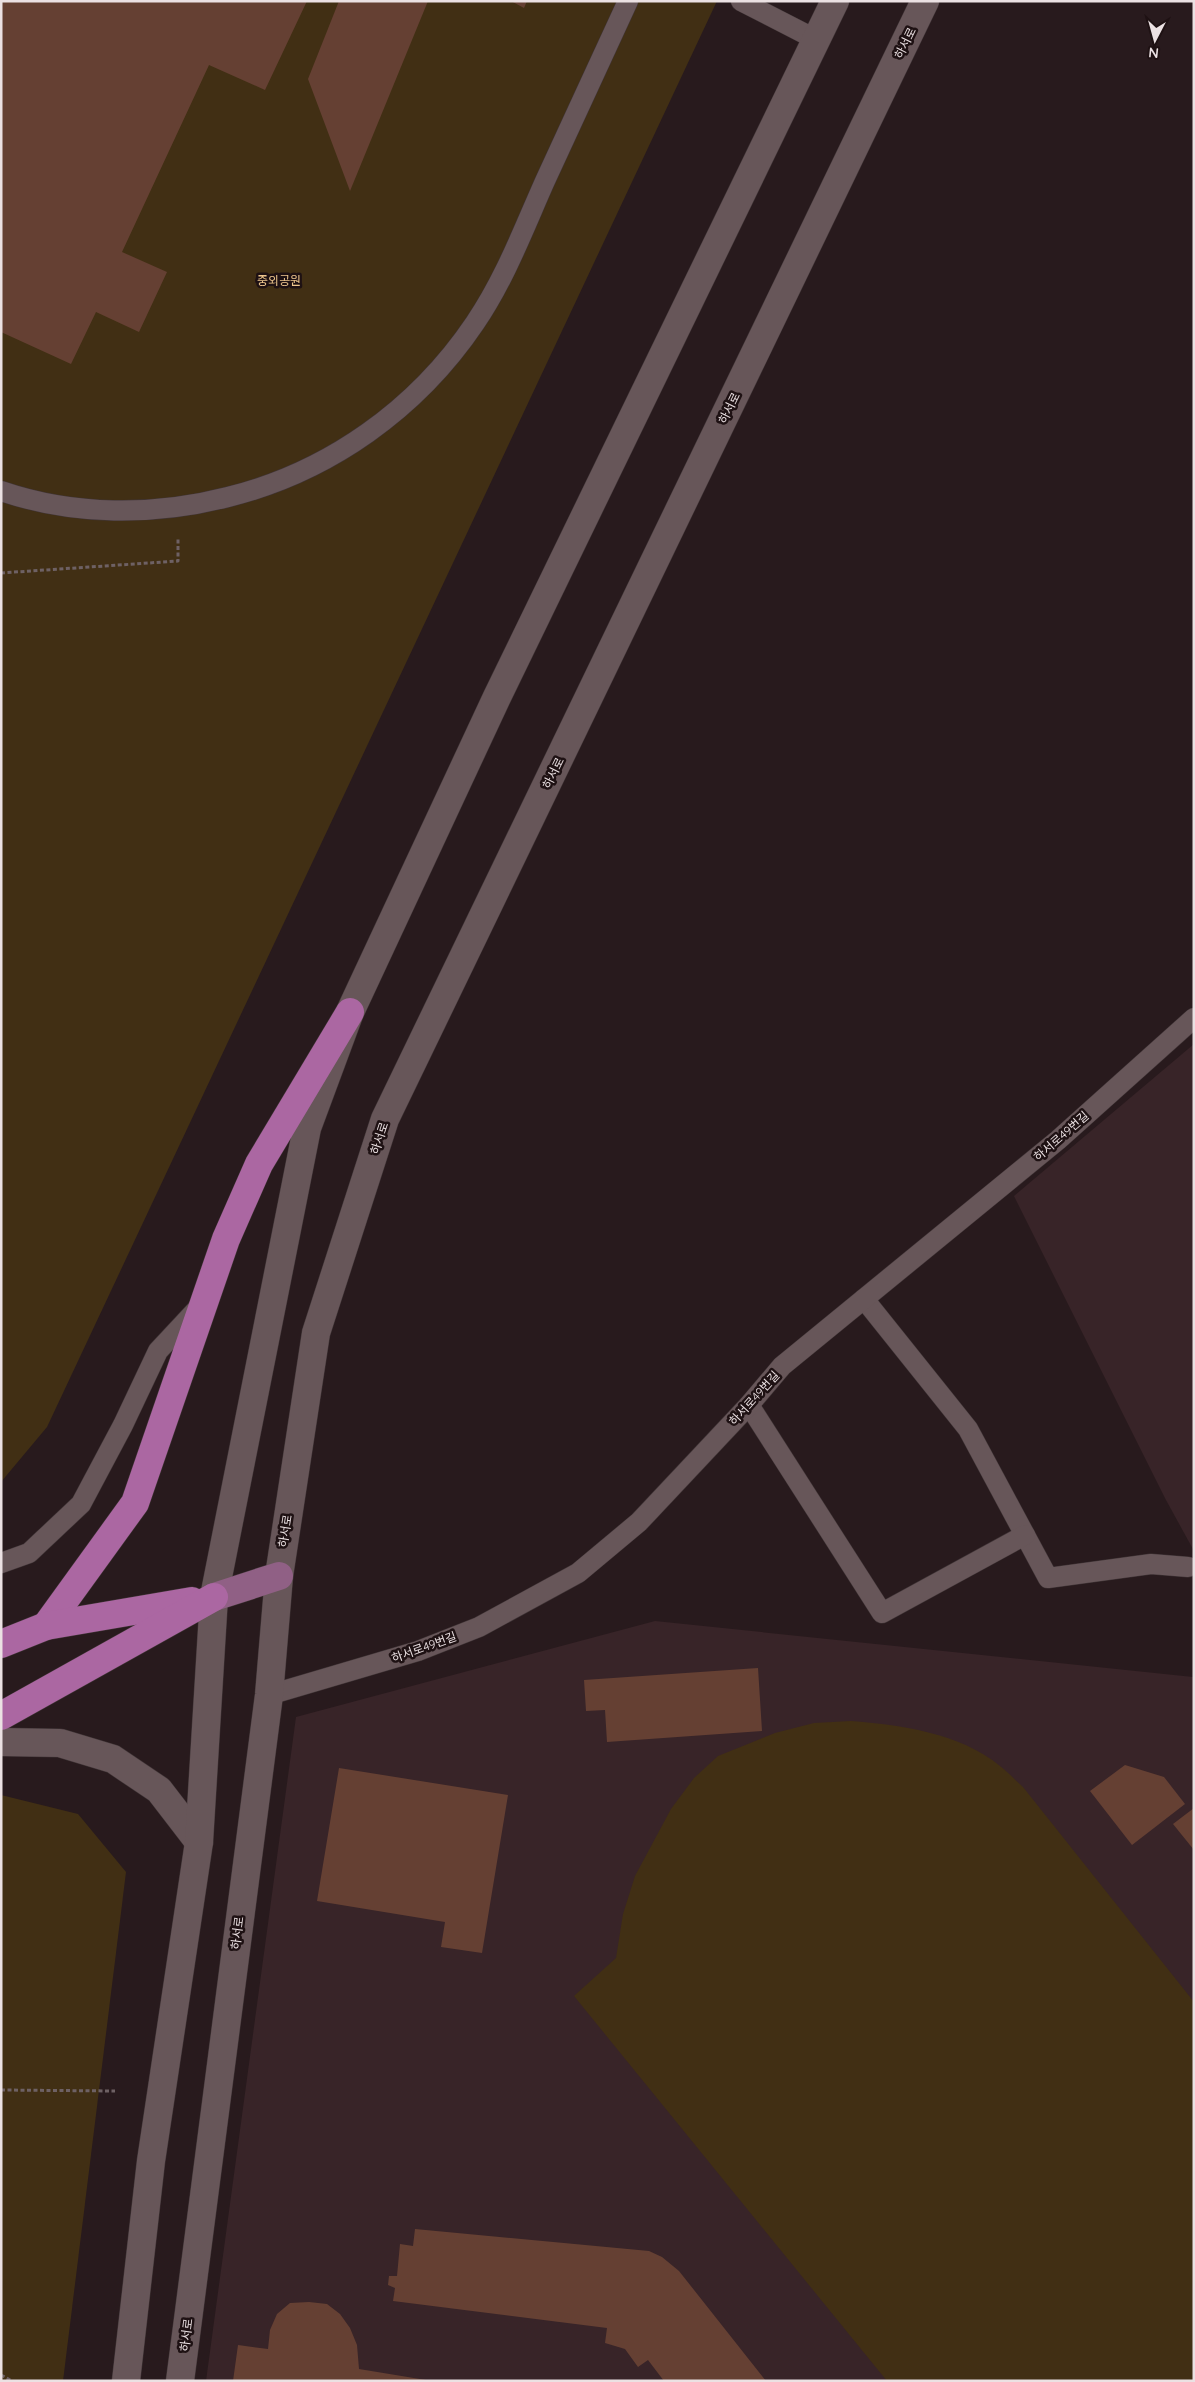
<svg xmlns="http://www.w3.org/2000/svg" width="1195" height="2382" viewBox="0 0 1195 2382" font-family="Quicksand,'Noto Sans KR',sans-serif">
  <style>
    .built { fill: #382428 }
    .green { fill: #412f14 }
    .building { fill: #654033 }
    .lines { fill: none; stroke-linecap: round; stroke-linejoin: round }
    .lane-casing { stroke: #403537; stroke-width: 21 }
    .secondary-casing { stroke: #403537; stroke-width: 29 }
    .primary-casing { stroke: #403537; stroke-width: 29 }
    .highway-casing { stroke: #403537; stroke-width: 29 }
    .path { stroke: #6e6164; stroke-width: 3; stroke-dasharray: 4 2.5; stroke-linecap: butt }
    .lane { stroke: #675659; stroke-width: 20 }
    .secondary { stroke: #675659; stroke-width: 28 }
    .primary { stroke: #906085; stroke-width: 28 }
    .highway { stroke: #ab67a2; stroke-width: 28 }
    .labels { text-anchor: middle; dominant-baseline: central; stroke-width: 5; stroke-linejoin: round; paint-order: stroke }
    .street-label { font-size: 12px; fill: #ebe1e3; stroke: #1e1113 }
    .park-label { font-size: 12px; fill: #eec68d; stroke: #1e1113 }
  </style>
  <rect width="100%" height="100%" fill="#281a1d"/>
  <g class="built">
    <path d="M1194,1044V1551L1166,1500L1014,1196Z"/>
    <path d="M655,1621L1193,1677L1194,1673V2381H206L296,1717Z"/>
  </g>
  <g class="green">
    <path d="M1,1H717L47,1427L1,1482Z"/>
    <path d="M851,1721C901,1725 960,1733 1000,1766C1008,1772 1015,1780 1023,1787L1194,2002V2381H887L574,1996L616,1958L623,1914L635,1876L671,1809L694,1778L718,1756L775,1733L814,1723Z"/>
    <path d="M1,1795L78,1814L126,1872L63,2381H1Z"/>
  </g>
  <g class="building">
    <path d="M1,1H307L265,90L209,65L122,252L167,272L139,332L96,312L71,364L1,332Z"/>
    <path d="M339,1H428L350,191L308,79Z"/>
    <path d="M511,1H527L524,8Z"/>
    <path d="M758,1668L762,1731L607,1742L605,1710L586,1711L584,1680Z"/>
    <path d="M1125,1765L1164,1777L1185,1804L1132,1845L1090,1791Z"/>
    <path d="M339,1768L508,1795L482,1953L441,1947L445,1922L317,1901Z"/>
    <path d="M1194,1808V1850L1173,1824Z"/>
    <path d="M415,2229L649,2251L662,2257L679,2271L766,2381H664L648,2360L638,2367L625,2349L605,2343L607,2328L393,2301L395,2288L388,2285L389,2276H397L400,2244L413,2246Z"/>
    <path d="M309,2302L327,2304L340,2314L350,2328L357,2345L359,2369L432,2381H233L238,2345L268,2349L270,2330L277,2314L290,2303Z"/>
  </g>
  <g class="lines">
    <g class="lane-casing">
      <g id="lane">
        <path d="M741,1L817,40"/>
        <path d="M1,491C74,516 154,516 228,497C329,472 417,409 475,323C505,279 524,228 545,181C573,121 600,61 628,1"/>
        <path d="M864,1299L968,1429L1048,1578L1151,1564L1188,1567"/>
        <path d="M749,1405L882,1613L1025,1535"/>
        <path d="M1,1563L29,1553L81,1504L123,1425L158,1351L200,1306"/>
        <path d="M269,1695L418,1651L479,1627L578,1573L639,1522L749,1405L782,1366L1058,1140L1194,1018"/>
      </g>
    </g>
    <g class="secondary-casing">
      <g id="secondary">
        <path d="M1,1742L60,1743L113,1759L159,1790L199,1842"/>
        <path d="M126,2381L151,2161L199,1842L214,1597L307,1128L350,1012L497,697L835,1"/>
        <path d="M180,2381L269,1695L279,1576L316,1333L385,1119L925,1"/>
      </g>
    </g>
    <g class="primary-casing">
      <path id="primary" d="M214,1597L279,1576"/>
    </g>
    <g class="highway-casing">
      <g id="highway">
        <path d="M46,1626L135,1503L226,1239L259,1164L350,1012"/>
        <path d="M1,1644L46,1626L192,1601"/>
        <path d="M1,1716L214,1597"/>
      </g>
    </g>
    <g class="path">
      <path d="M1,573L178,561V537"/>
      <path d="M1,2090L115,2091"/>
      <path d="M1,2375L12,2381"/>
    </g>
    <use href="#lane" class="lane"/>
    <use href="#secondary" class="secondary"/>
    <use href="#primary" class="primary"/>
    <use href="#highway" class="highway"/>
  </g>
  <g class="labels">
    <g class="street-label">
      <text transform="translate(905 43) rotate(-64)">하서로</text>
      <text transform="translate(729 408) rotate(-64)">하서로</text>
      <text transform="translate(553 773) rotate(-64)">하서로</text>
      <text transform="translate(1061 1136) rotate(-41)">하서로49번길</text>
      <text transform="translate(379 1138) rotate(-72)">하서로</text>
      <text transform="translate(754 1398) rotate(-48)">하서로49번길</text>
      <text transform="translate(285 1531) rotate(-81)">하서로</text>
      <text transform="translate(424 1647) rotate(-20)">하서로49번길</text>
      <text transform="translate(237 1933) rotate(-83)">하서로</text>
      <text transform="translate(186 2335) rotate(-83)">하서로</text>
    </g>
    <g class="park-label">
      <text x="279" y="280">중외공원</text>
    </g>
  </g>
  <rect width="1195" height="2382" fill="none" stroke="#ebe1e3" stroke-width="5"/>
  <g transform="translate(1155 40) rotate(186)" stroke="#1e1113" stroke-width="4" paint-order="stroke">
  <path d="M0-4L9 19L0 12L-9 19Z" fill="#ebe1e3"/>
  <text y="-8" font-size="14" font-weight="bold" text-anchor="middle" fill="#ebe1e3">N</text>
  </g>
</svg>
